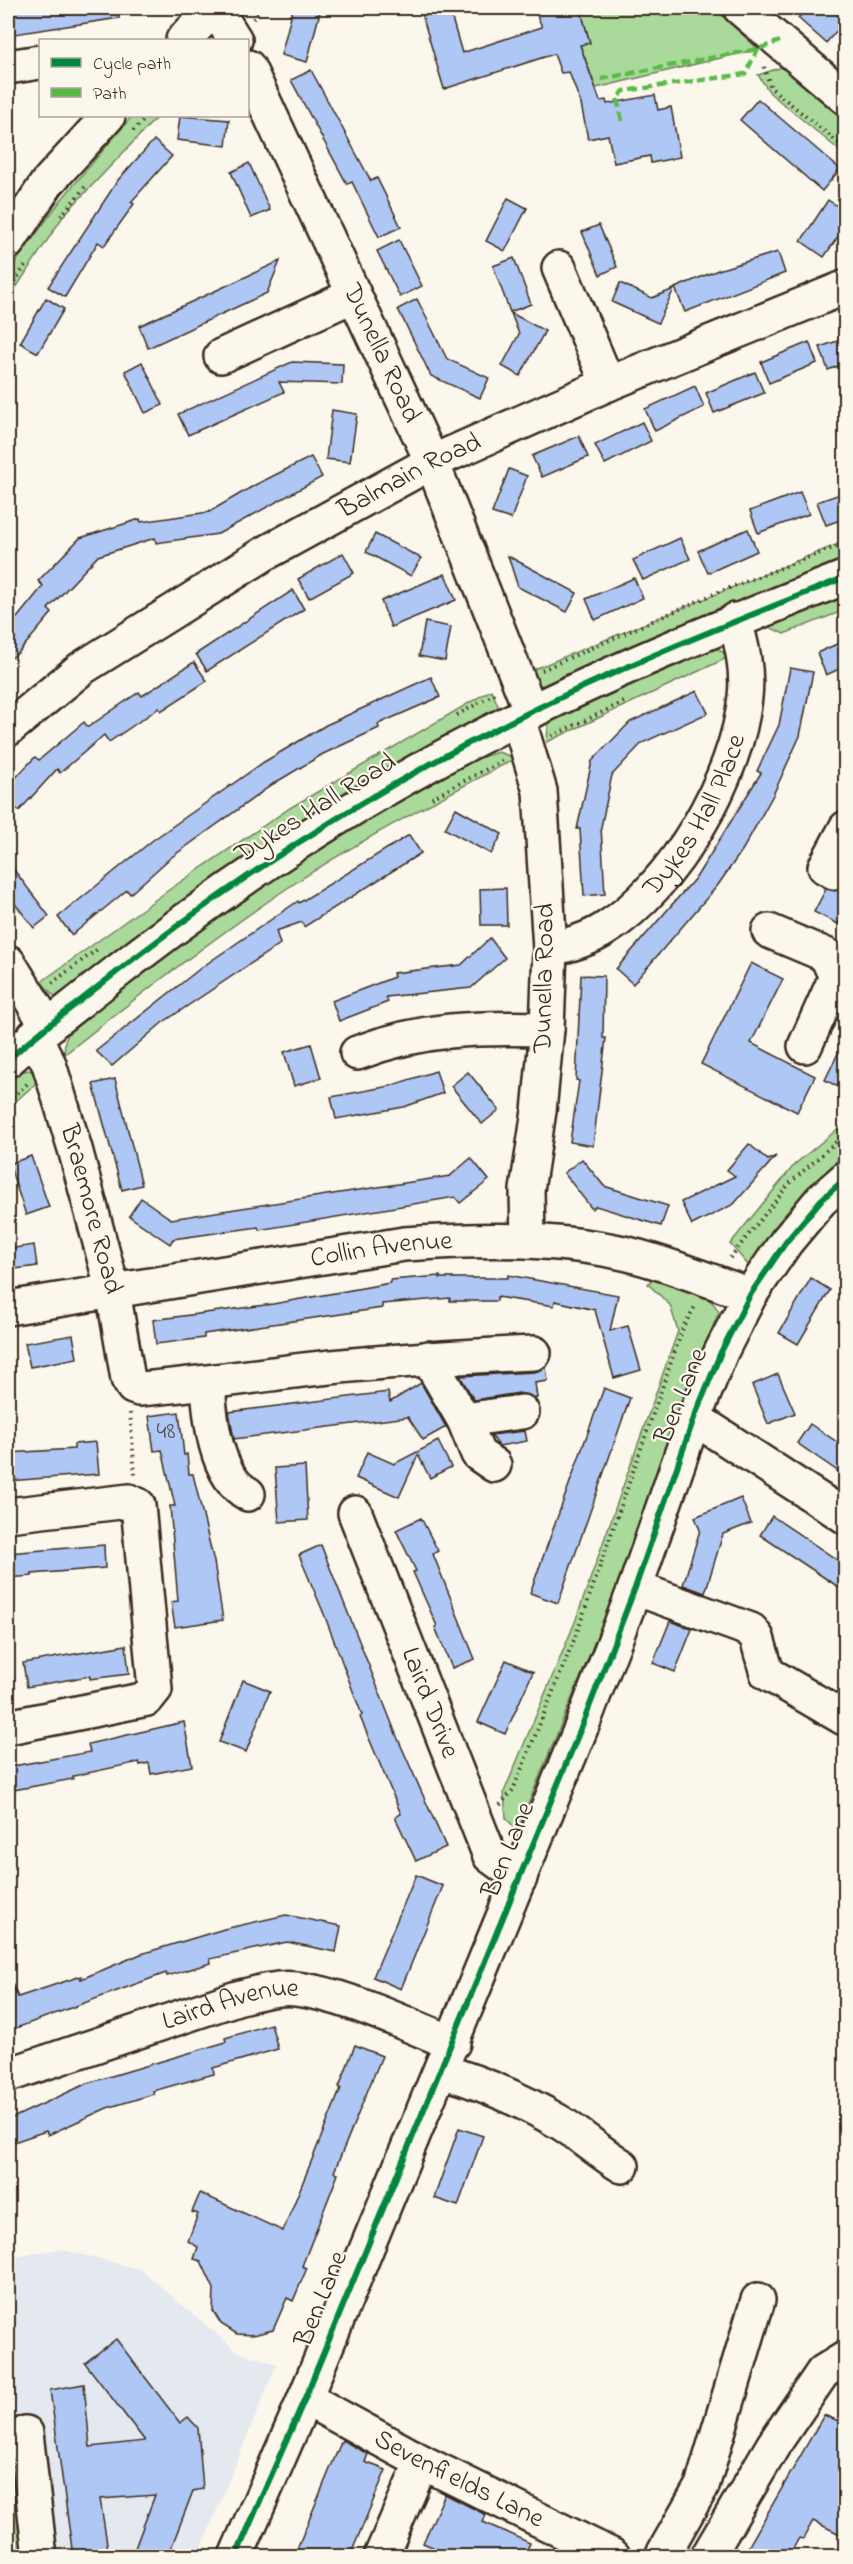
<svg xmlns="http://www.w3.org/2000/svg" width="853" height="2564" viewBox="0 0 853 2564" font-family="'Indie Flower',sans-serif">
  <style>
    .built { fill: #e4e9ef }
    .green { fill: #a9da9b; stroke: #72825c; stroke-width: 1.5 }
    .building { fill: #aec7f5; stroke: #3b2a1e; stroke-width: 1.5 }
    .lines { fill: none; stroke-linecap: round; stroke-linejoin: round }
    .minor-casing { stroke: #3b2a1e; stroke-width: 38 }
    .path { stroke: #3b2a1e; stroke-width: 4; stroke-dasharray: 1.5 4.5; stroke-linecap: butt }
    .minor { stroke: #fbf7ec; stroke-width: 33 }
    .quiet { stroke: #58b947; stroke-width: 4.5; stroke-dasharray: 9 4.5; stroke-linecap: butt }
    .cycleway-casing { stroke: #fbf7ec; stroke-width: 10 }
    .cycleway { stroke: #00873e; stroke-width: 6 }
    .labels { text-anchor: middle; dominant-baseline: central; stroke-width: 4.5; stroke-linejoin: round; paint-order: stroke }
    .number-label { font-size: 24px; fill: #585154 }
    .street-label { font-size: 27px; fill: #3b2a1e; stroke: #fbf7ec }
  </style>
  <rect width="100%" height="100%" fill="#fbf7ec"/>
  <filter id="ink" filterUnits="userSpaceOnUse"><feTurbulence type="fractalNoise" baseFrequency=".0167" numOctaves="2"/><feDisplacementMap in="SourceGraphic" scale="12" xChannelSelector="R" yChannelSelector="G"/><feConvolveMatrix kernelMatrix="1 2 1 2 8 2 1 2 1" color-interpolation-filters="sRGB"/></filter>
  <g filter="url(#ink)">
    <path class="built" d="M59,2249L140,2269L238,2352L277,2364L198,2556H23L8,2425V2258Z"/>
    <g class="green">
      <path d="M580,8H714L758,49L596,88L580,45L590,42Z"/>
      <path d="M785,66L845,117V155L770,93L758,75Z"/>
      <path d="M132,116H158L64,215L8,300V274L12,267L61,200Z"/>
      <path d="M845,541V563L551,686C539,687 533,683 527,672Z"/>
      <path d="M845,590V610L784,634L763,624Z"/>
      <path d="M707,648L718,649L729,657L547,742L548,726L555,713Z"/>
      <path d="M491,690L498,705L494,714L188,900L56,998L41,982L173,887L290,808Z"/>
      <path d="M498,752L516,758C438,800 357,841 283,891C207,943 135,998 64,1055L65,1041L74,1021C174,948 273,873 380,810C418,789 456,764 498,752Z"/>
      <path d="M29,1070L43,1077L8,1108V1080L15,1073Z"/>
      <path d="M845,1123V1152L801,1198L750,1267L730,1244L795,1164Z"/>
      <path d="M656,1274C680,1283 707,1289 719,1312L692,1375L609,1608L520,1824L514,1827L506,1818L504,1792L575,1622L678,1331L670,1305L648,1284Z"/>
      <path d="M8,2430L23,2556H8Z"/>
    </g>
    <g class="building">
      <path d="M8,8H118L119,18L8,35Z"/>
      <path d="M293,8H321L307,62L281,55Z"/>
      <path d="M420,8H449L462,53L542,27L534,8H580L590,43L580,45L600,101L606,100L607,104L655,95L658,110L671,107L680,157L651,163L650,156L614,163L608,135L588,139L581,104L569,72L561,73L554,54L444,89Z"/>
      <path d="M807,8H839L846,13V20L826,43L798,18Z"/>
      <path d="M311,70L371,181L377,178L401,227L379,237L352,182L347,184L291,80Z"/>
      <path d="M758,99L840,169L822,191L740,120Z"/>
      <path d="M180,116L229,120L226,146L177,140Z"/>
      <path d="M154,140L172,156L131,202L134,204L104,246L98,242L65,297L48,287L118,180Z"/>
      <path d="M249,163L270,210L251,218L231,172Z"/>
      <path d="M508,198L527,208L505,251L486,241Z"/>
      <path d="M828,200L846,212V225L824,257L801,241Z"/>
      <path d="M599,225L617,267L600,275L582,232Z"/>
      <path d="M399,240L422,286L400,297L377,251Z"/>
      <path d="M778,252L785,273L685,312L675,288L718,270Z"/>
      <path d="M514,258L531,304L510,312L493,266Z"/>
      <path d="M280,261L267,293L148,348L139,326Z"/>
      <path d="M620,283L652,298L674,289L658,323L612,302Z"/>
      <path d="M46,298L64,309L38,353L20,343Z"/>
      <path d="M417,299L447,359L489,378L480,398L431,376L398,309Z"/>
      <path d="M511,313L545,331L520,376L502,366L519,334Z"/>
      <path d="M846,338V363L828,370L820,347Z"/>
      <path d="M809,342L817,363L769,383L761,362Z"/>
      <path d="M142,362L163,405L145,413L125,371Z"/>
      <path d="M292,362L343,364L342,384L279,382L284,392L188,435L178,414Z"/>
      <path d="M755,372L764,393L714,413L706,393Z"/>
      <path d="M695,386L704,407L655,431L645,409Z"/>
      <path d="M332,410L357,414L350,462L326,459Z"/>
      <path d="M642,422L651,441L605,464L595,445Z"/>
      <path d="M579,436L588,457L542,477L532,456Z"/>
      <path d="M311,457L322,477L218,534L156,543L155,538L98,556L48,609L52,613L19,652L8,661V629L43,586L38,581L80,538L140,519L141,522L209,512L255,485Z"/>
      <path d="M509,469L527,476L511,519L492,513Z"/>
      <path d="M800,492L809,514L758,533L750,511Z"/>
      <path d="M846,492V518L826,525L817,502Z"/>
      <path d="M748,529L757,551L708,573L698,551Z"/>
      <path d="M375,534L421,558L411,576L366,552Z"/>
      <path d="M680,538L690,559L643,580L633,560Z"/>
      <path d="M343,553L354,573L309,598L298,579Z"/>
      <path d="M508,556L577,593L567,612L518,587Z"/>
      <path d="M445,574L456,600L391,627L381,601Z"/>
      <path d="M634,578L643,598L595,620L586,599Z"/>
      <path d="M293,590L304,609L207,671L196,654Z"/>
      <path d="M425,622L451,627L445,661L419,656Z"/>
      <path d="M846,640V666L826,675L817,653Z"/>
      <path d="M194,662L207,681L161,711L159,708L109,742L104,735L60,773L57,769L19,811L8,801V786L35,757L39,760L84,722L88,727L139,692L142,696Z"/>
      <path d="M790,668L813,672L800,736L773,795L743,849L718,885L633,984L616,969L697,876L761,773L757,771L779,725Z"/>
      <path d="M431,677L440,697L378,724L379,728L323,754L273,784L169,859L130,894L127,890L72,935L58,917L153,840L264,762L326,725Z"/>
      <path d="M697,691L708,713L642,743L612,775L601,827L605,894L584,896L580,829H577L592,761L630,722Z"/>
      <path d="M456,808L502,834L491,854L445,829Z"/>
      <path d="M409,835L421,853L304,927L302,922L276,931L280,944L162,1023L112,1066L96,1051L202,967L298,901L299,903Z"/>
      <path d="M8,862L49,916L34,928L8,895Z"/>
      <path d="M846,886V928L814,912L826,889L835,891Z"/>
      <path d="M506,888L507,925H481L480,889Z"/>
      <path d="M490,938L505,958L471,988L386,997L388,1002L339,1021L332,1001L394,977L393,973L461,965Z"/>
      <path d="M751,963L783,979L751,1043L815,1076L797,1112L701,1064Z"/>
      <path d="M581,975L604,976L603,1038H606L593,1146L570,1142L579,1081L576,1080Z"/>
      <path d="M846,1037V1091L825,1080Z"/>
      <path d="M311,1044L321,1078L294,1086L284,1052Z"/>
      <path d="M436,1071L443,1093L404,1107L336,1119L331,1097L390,1086Z"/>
      <path d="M468,1072L499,1110L482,1124L451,1086Z"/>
      <path d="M115,1079L142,1185L122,1190L93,1084Z"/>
      <path d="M749,1144L768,1160L776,1156L734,1204L692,1225L681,1202L735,1176L727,1170Z"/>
      <path d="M31,1156L49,1207L26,1215L9,1164Z"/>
      <path d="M471,1158L489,1180L460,1203L455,1197L259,1230L258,1227L173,1239L170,1244L129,1216L141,1198L171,1219L450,1176Z"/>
      <path d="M582,1159L604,1186L668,1206L661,1226L596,1206L592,1209L564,1173Z"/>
      <path d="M34,1245L37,1266L8,1270V1249Z"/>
      <path d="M508,1275L618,1295L610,1331L628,1326L641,1370L614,1378L595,1310L555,1301L554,1306L497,1297V1301H450V1298L382,1304V1308L204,1334V1338L156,1344L153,1320L273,1304L390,1283V1280L440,1276V1278H508Z"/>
      <path d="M811,1278L830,1290L798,1344L779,1333Z"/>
      <path d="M73,1335L77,1358L30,1367L25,1343Z"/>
      <path d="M546,1367L548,1381L535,1383L537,1398H534L519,1393L474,1400L460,1376L535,1372Z"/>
      <path d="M778,1374L795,1413L768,1424L752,1385Z"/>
      <path d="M421,1383L446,1427L423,1440L408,1417L234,1439L229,1412L388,1392L390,1402Z"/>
      <path d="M604,1388L630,1398L558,1603L530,1593Z"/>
      <path d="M179,1412L184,1455L187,1454L189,1474H193L214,1562L223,1620L175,1627L171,1602L178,1601L170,1506H175L162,1450L154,1451L149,1416Z"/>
      <path d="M810,1424L846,1448V1462L839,1472L797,1443Z"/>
      <path d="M525,1431L527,1441L499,1446L491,1435Z"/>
      <path d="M438,1441L451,1467L430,1478L418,1455L399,1497L356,1478L367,1452L394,1464Z"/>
      <path d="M96,1442L99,1474L8,1481V1453L74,1449V1444Z"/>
      <path d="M305,1466L308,1520L279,1522L275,1468Z"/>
      <path d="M741,1498L751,1523L723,1534L705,1593L683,1585L700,1530L695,1517Z"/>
      <path d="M772,1516L846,1566V1592L760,1535Z"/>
      <path d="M421,1518L438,1551L433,1554L475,1659L452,1668L435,1627L437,1626L413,1572L416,1571L396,1530Z"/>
      <path d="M104,1545L105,1568L32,1574V1576L8,1578V1553Z"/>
      <path d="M321,1545L398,1739L446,1847L416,1861L395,1817L401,1814L360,1717L362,1715L324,1614L299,1555Z"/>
      <path d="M670,1621L692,1629L675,1672L653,1663Z"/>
      <path d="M126,1645L129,1674L90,1679V1676L27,1687L23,1663Z"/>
      <path d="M506,1660L533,1672L505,1734L478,1722Z"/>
      <path d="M243,1680L270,1691L246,1752L219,1742Z"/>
      <path d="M184,1722L192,1766L151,1774L149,1763L140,1765L139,1762L73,1776V1779L8,1791V1767L90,1752L88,1744Z"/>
      <path d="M416,1875L443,1886L401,1989L373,1977Z"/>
      <path d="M286,1915L341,1926L336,1952L287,1942L210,1959L211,1963L167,1976L166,1973L8,2031V1974L18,1997L81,1976V1979L141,1954L224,1929Z"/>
      <path d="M271,2024L278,2049L213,2068L214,2074L153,2091L154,2094L107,2108L48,2135L46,2131L8,2144V2120L88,2083L226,2042L225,2038Z"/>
      <path d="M355,2045L382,2056L334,2172L338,2174L302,2266L307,2268L293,2301L287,2298L273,2330L253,2335L237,2334L221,2324L213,2311L214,2289L201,2261L194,2259L198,2247L188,2241L198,2214L192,2212L200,2193L283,2231L341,2088L339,2087Z"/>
      <path d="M459,2128L483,2136L458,2206L434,2198Z"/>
      <path d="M116,2339L180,2423L188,2417L198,2428L203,2489L193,2491L168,2556H132L155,2495L100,2499L109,2556H73L50,2390L84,2384L90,2447L145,2441L85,2363Z"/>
      <path d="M824,2415L846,2424V2464L839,2476L846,2479V2537L813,2521L803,2539L799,2538L789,2556H743Z"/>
      <path d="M342,2440L368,2454L365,2462L386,2470L350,2556H294Z"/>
      <path d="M445,2494L486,2515L483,2522L530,2543L524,2556H453L423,2543Z"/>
    </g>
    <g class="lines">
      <g class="minor-casing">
        <g id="minor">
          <path d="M215,8L235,40"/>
          <path d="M740,8L846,98"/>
          <path d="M183,40L215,8"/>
          <path d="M8,67L40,62"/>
          <path id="s1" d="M248,67L432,462L531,712"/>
          <path d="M8,242L47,183L108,116"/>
          <path d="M559,268L608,384"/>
          <path d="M221,356L354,295"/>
          <path d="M518,718L540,791L550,949L547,1029L539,1111L527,1190L528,1241"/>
          <path id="s2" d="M8,729L82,668L167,615L264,554L432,462L608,384L846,287"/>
          <path d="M834,872L825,867L846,828"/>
          <path d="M769,931L826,955L836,977L846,981"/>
          <path id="s3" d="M550,949C570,945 588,940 605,929C674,886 737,777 745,697C748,670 742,646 735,620"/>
          <path d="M8,962L48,1027"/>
          <path id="s4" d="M34,1036L49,1064L75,1149L113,1291L128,1379L133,1387L139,1389C186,1385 232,1379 279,1373C364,1362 449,1357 534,1353"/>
          <path d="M805,1046L836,977"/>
          <path d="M357,1053C422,1028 479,1027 547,1029"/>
          <path d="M8,1060C35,1035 65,1013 95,989C225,885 368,792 518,718C624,665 735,621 846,577"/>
          <path id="s5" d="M8,1308L404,1244C479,1239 555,1237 628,1254C669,1264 710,1281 750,1295"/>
          <path d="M428,1358L464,1420L522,1412"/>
          <path d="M208,1384C210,1418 215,1476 248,1494"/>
          <path d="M694,1418L846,1517"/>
          <path d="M464,1420L478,1454L494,1465"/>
          <path id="s6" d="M355,1513L490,1856L520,1878"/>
          <path d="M8,1515L129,1501L138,1505L155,1689L147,1699L8,1727"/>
          <path d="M635,1588L751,1630L757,1638L767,1673L844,1718"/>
          <path d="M441,2071C483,2083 524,2101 561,2123C582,2136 600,2153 622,2166"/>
          <path id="s7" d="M8,2075L237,1998C256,1993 276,1987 296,1989C345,1994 406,2025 453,2043"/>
          <path id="s8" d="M305,2398L422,2462L613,2556"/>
          <path d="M26,2433L39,2548L37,2556"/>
          <path d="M236,2556L305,2398L583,1723L635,1588L694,1418L721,1352L750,1295L786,1242L821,1200L846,1178"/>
          <path d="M381,2556L422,2462"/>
          <path d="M662,2556L702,2486L758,2300"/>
          <path d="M708,2556L774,2444L823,2372L846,2358"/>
        </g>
      </g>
      <g class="path">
        <path d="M253,19L263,8"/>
        <path d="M764,67L771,88L846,149"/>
        <path d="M133,131L148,116"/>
        <path d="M61,216L85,187"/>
        <path d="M8,292L25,266"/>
        <path d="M542,670L716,593L846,543"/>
        <path d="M457,715L495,694"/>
        <path d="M552,736L626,701"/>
        <path d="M432,798L502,761"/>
        <path d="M52,983L99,948"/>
        <path d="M8,1101L27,1084"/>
        <path d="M730,1258L789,1184L846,1133"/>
        <path d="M130,1413L135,1475"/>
        <path d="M500,1805L513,1790L576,1635L684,1325L696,1305"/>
      </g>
      <use href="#minor" class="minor"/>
      <g class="quiet">
        <path d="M601,79L758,49L780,41"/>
        <path d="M622,121L617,98L624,91L745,74L758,49"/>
      </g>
      <g class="cycleway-casing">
        <g id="cycleway">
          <path d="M8,1060C35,1035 65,1013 95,989C225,885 368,792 518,718C624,665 735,621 846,577"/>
          <path d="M236,2556L305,2398L583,1723L635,1588L694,1418L721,1352L750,1295L786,1242L821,1200L846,1178"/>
        </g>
      </g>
      <use href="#cycleway" class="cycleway"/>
    </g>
  </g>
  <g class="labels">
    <g class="number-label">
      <text x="166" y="1432">48</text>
    </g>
    <g class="street-label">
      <text stroke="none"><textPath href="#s1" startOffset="316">Dunella Road</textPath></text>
      <text stroke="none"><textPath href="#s2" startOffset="476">Balmain Road</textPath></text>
      <text transform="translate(316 809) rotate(-32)">Dykes Hall Road</text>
      <text stroke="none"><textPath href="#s3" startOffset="207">Dykes Hall Place</textPath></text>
      <text transform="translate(545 978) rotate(-89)">Dunella Road</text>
      <text stroke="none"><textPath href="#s4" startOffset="183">Braemore Road</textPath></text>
      <text stroke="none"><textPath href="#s5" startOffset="378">Collin Avenue</textPath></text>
      <text transform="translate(682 1396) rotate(-68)">Ben Lane</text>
      <text stroke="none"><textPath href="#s6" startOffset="204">Laird Drive</textPath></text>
      <text transform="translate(509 1850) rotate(-68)">Ben Lane</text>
      <text stroke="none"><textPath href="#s7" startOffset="234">Laird Avenue</textPath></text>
      <text transform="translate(322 2299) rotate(-68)">Ben Lane</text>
      <text stroke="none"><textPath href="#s8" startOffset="174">Sevenfields Lane</textPath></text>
    </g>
  </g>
  <rect width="853" height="2564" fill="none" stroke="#fbf7ec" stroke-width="30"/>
  <rect x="15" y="15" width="823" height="2534" fill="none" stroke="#3b2a1e" stroke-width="2" filter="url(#ink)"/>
  <rect x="39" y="39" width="210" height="78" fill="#fbf7ec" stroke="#aea59a" stroke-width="1.5"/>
  <rect x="51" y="58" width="30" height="9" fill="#00873e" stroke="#aea59a" stroke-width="1.5"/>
  <text x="93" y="69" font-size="18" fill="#3b2a1e">Cycle path</text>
  <rect x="51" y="88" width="30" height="9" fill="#58b947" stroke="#aea59a" stroke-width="1.5"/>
  <text x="93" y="99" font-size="18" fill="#3b2a1e">Path</text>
</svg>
